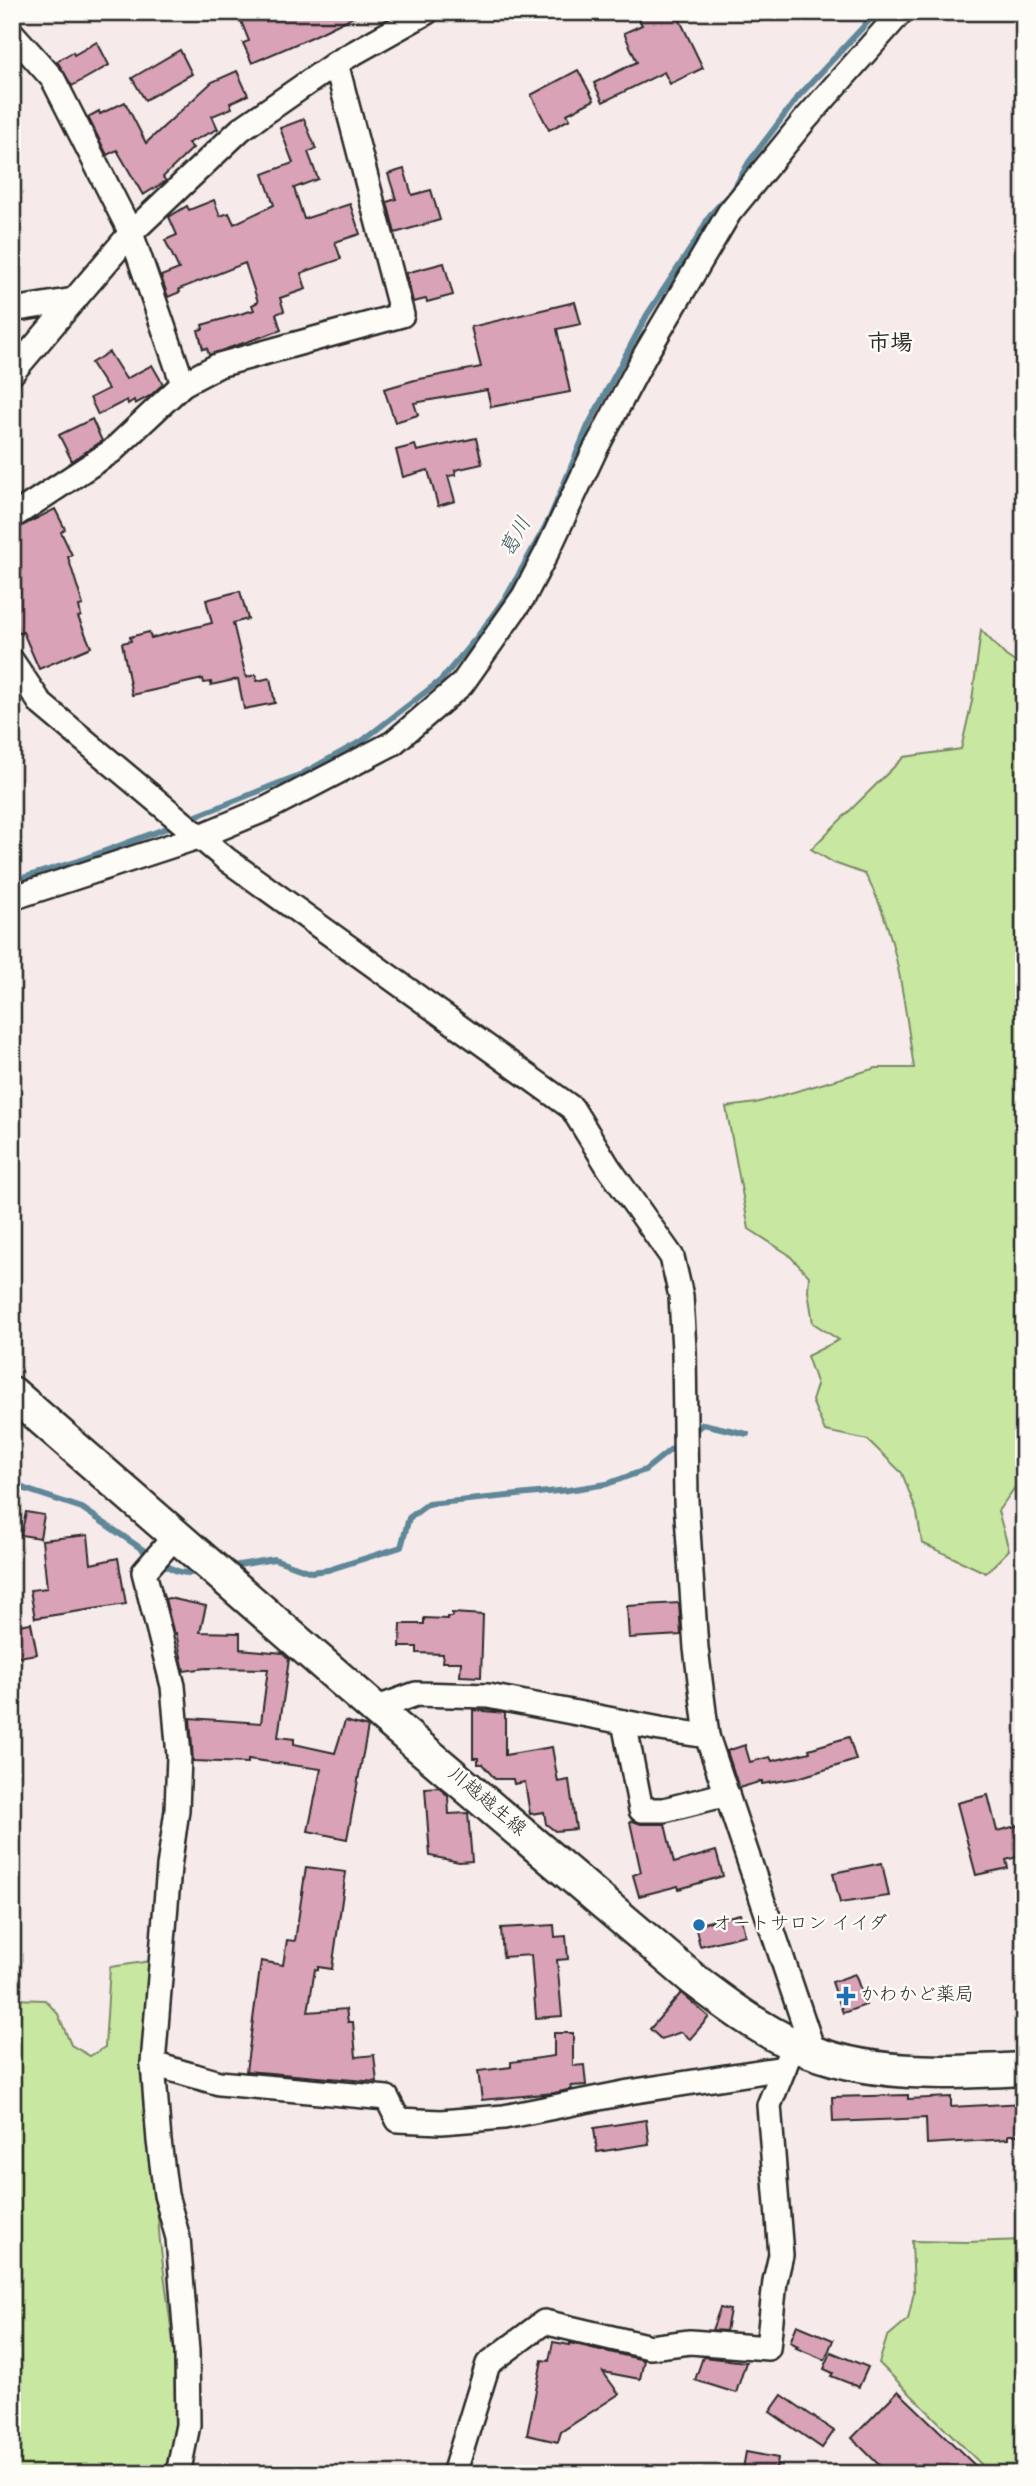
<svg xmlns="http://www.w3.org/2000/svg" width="1036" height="2486" viewBox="0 0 1036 2486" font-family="'Gochi Hand','Klee One',sans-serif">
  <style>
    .green { fill: #c8e8a1; stroke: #7a8a66; stroke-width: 2 }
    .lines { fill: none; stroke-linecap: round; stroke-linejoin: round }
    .stream { stroke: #5e8798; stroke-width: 6 }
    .building { fill: #d9a2b7; stroke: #2b2b2b; stroke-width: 2 }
    .minor-casing { stroke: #2b2b2b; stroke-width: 28 }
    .secondary-casing { stroke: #2b2b2b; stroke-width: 37 }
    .minor { stroke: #fdfcf7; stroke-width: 23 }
    .secondary { stroke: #fdfcf7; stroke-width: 32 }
    .poi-dot { fill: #1f6fb2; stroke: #fdfcf7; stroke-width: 2.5 }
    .labels { text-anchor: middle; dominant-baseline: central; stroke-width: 5; stroke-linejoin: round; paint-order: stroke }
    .street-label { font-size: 19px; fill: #2b2b2b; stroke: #fdfcf7 }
    .poi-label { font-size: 19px; fill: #2b2b2b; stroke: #fdfcf7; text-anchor: start }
    .water-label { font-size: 21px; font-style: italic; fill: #445962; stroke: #fdfcf7 }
    .quarter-label { font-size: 23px; font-weight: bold; fill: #2b2b2b; stroke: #fdfcf7 }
  </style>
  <rect width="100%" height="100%" fill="#f6eaea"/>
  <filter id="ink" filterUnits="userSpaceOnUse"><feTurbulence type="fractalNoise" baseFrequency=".0143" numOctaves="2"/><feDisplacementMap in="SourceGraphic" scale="14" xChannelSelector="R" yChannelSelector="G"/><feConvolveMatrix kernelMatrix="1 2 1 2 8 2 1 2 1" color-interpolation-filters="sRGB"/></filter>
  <g filter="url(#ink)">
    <g class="green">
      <path d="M981,630L1006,656L1024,668V1475L998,1511L1009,1550L986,1573L922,1543L917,1513L902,1473L868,1440L825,1431L812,1401L817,1385L807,1356L839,1340L813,1323L808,1291L809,1276L788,1254L749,1229L726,1107L756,1103L876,1068H914C904,1003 898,932 865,874L834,863L811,849L904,757L961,749L972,701Z"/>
      <path d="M151,1961L145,2067L160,2242L174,2350L175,2429L164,2474H12V1999L45,2000L58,2014L71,2045L90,2056L105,2047L110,1967Z"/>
      <path d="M1024,2240V2474H991L879,2363L887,2337L908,2319L914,2292L912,2241L967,2242Z"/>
    </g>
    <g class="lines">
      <g class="stream">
        <path d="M189,819L302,774L362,741L441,680L478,636L508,594L550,518L588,426L647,315L697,239L710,215L734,189L749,162L798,97L877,12"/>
        <path d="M12,881L81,860L175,825"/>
        <path d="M691,1433L703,1424L747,1434"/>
        <path d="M12,1482L25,1489L82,1508L152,1556"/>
        <path d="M161,1562C175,1572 185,1575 202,1572"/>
        <path d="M227,1567L274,1559L311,1572L328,1570L401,1547L409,1518L428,1504L568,1490L607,1484L645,1470L680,1442"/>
      </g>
    </g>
    <g class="building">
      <path d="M262,12H363L312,37L252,63L243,43L249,41L241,21Z"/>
      <path d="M635,12H676L703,68L670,84L664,72L603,102L594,83L637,62L624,33L642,25Z"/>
      <path d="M97,42L109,65L72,86L57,61L73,52L74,55Z"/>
      <path d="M180,50L192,74L145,100L132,78Z"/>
      <path d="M578,70L594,100L567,114L570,119L549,130L531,95Z"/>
      <path d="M237,71L248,95L230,103L232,108L212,116L218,129L188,143L193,148L163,177L166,181L143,195L117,150L107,155L88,117L99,111L100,114L125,102L146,143L212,82Z"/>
      <path d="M304,119L316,149L308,152L318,179L294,188L304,219L350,204L360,234L335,242L341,259L301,273L306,289L280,298L284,311L276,314L281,330L209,355L207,348L203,349L198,330L203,329L202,325L254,310L252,305L258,302L245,263L179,289L180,292L168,297L161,276L179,269L165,240L177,235L169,217L187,206L189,210L214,200L220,216L229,213L234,224L274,205L263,174L293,163L280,128Z"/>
      <path d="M404,169L412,195L431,190L440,220L395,233L387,202L396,199L388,174Z"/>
      <path d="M444,263L453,295L427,302L426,299L413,302L406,273Z"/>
      <path d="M575,302L581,324L557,329L570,392L491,407L487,390L414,403L418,415L395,422L384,389L415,380L481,367L471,327Z"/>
      <path d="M109,352L126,379L152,365L163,384L150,396L135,404L134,400L128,404L127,400L98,415L90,398L108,389L91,363Z"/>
      <path d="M92,419L102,441L72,461L59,435Z"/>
      <path d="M476,438L482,464L455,470L456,475L448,476L455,501L438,506L428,470L403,477L396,450L415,445L417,451Z"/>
      <path d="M55,509L65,529L61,532L72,555L68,557L83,605L79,606L81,616L78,617L91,647L39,669L23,632L12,635V531Z"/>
      <path d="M240,591L248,619L233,623L246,677L256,675L257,681L270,678L275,703L244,709L238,679L211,685V682L204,683L203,679L132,695L122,643L131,641L130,637L149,632L151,638L212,623L206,600Z"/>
      <path d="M26,1512L44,1515L40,1538L21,1535Z"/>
      <path d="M88,1535L91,1564L118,1558L126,1604L35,1618L30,1590L47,1588L42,1540Z"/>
      <path d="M169,1598L206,1606L200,1632L240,1633V1649L283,1653L289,1659L278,1737L294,1739V1744L335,1753L345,1721L368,1727L347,1839L308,1831L321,1769L248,1759V1763L193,1761L190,1718L261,1723L268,1669L206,1668L184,1671L176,1633L174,1634L165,1599Z"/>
      <path d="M679,1603L681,1635L629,1638L627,1606Z"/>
      <path d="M452,1613L483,1615L481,1677L460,1676L461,1662H442L443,1654L417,1653V1647H400L401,1624H424V1618L447,1619V1617H452Z"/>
      <path d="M31,1623L37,1654L12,1658V1626Z"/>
      <path d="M473,1710L505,1713V1755L552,1747L558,1782L569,1780L576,1829L555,1831L546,1824L544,1812L530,1814L525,1782L514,1784L513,1779H495L482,1764H478V1758H473Z"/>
      <path d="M849,1737L856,1760L798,1778L762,1784V1781L739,1788L727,1751L745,1745L750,1762L770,1757L772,1761L810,1752L809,1749Z"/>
      <path d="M425,1788L439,1787L448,1796L449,1814L468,1813L472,1861L459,1862L430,1856Z"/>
      <path d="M988,1795L997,1831L1024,1824V1855L1006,1860L1008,1868L976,1875L957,1803Z"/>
      <path d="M633,1821L641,1824H665L674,1863L716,1851L723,1876L679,1889L678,1886L639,1896L633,1875L641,1872L630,1822Z"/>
      <path d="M882,1863L889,1896L840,1903L833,1873Z"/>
      <path d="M306,1867L346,1872L332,1969L318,1967V1970L315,1969L308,2012L346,2009L348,2022H353L356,2057L374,2055L377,2082L246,2071L261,1961L283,1965L287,1940L295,1941Z"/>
      <path d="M740,1914L745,1935L700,1946L695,1925Z"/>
      <path d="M554,1925L555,1937L566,1936L568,1959L557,1960L562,2016L536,2018L531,1955L503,1957L501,1928Z"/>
      <path d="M855,1974L866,2005L843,2013L832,1982Z"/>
      <path d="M681,1993L709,2017L690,2039L681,2032L661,2039L650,2029Z"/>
      <path d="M554,2033H573V2066L584,2065L586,2085L571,2086L572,2089L554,2093L482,2100L478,2071L511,2067V2062L554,2056Z"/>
      <path d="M908,2095V2099L951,2097V2107L1024,2103V2135H1008V2139L927,2144L926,2118L833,2122L832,2097Z"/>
      <path d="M646,2120L649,2144L597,2152L594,2128Z"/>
      <path d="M720,2308L730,2310L726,2331L712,2330Z"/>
      <path d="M797,2325L833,2340L825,2360L796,2348L798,2346L790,2342Z"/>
      <path d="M553,2342L570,2345V2343L644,2360L640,2379L603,2372L619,2394L561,2432L558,2442L527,2435L542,2360L549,2361Z"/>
      <path d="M831,2352L868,2367L859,2387L831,2376L833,2373L824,2369Z"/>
      <path d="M703,2357L746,2362L736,2393L695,2380Z"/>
      <path d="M898,2391L984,2474H888L852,2438Z"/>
      <path d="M782,2395L834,2431L822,2448L770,2412Z"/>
      <path d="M746,2452L778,2458L775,2474H742Z"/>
    </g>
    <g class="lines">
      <g class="minor-casing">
        <g id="minor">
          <path d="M12,33L53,79L131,233L183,384"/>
          <path d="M12,310L74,300"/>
          <path d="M12,373L131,233L241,129L336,63L427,12"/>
          <path d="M12,517L112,451L183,384L219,365L402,315L336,63"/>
          <path d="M12,661L41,704L226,859L572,1108L609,1168L672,1257L681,1296L684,1350L686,1501L696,1648L707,1736L814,2053"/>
          <path d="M12,898L198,837L266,809L393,743L462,684L524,596L548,550L595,450L645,355L729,213L804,121L901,12"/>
          <path d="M176,1535L144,1572L173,1686L179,1756L177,1810L169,1867L153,2064L159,2141L166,2195L178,2238L187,2351L188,2425L178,2474"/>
          <path d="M375,1709L416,1694L488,1696L660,1729L707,1736"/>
          <path d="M624,1722L641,1810H664L727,1794"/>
          <path d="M153,2064L219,2083L387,2098L398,2120L441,2122L504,2117L629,2092L784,2068L788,2058"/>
          <path d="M454,2474L488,2364L544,2322L650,2347L690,2342L768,2348L775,2281L781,2255L769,2105L784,2068"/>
        </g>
      </g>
      <g class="secondary-casing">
        <path id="secondary" d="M12,1393L375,1709L693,1979C726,2004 759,2029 797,2046C869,2078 947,2073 1024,2069"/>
      </g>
      <use href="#minor" class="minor"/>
      <use href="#secondary" class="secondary"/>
    </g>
  </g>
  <g class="poi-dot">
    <circle cx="699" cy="1925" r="7"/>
    <path d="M842.5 1985.5h7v7h7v7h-7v7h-7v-7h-7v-7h7z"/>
  </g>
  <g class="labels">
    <g class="street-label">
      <text transform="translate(486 1803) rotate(40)">川越越生線</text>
    </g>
    <g class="poi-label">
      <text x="713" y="1925">オートサロン イイダ</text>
      <text x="860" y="1996">かわかど薬局</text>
    </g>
    <g class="water-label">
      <text transform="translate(518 538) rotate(-61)">葛川</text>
    </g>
    <g class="quarter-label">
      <text x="890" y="345">市場</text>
    </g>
  </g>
  <rect width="1036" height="2486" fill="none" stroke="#fdfcf7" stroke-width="42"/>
  <rect x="21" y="21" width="994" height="2444" fill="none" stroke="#2b2b2b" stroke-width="2.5" filter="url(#ink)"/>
</svg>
